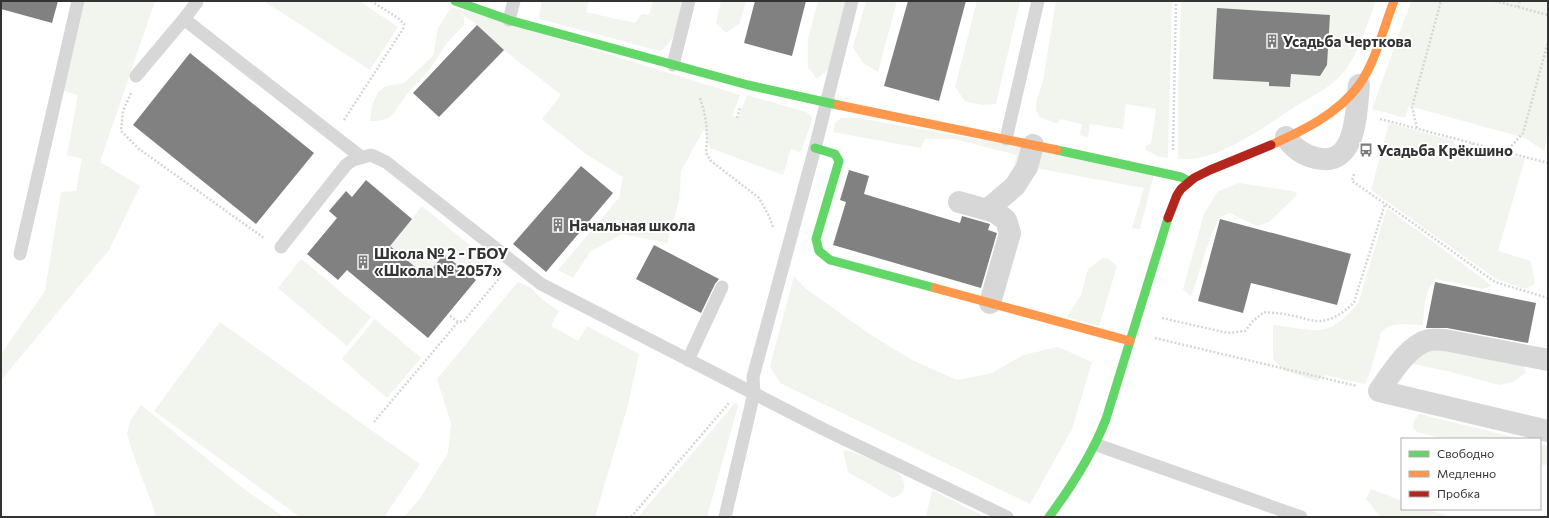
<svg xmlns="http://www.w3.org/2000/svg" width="1549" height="518" viewBox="0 0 1549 518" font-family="Commissioner,sans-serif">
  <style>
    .green { fill: #f1f5ed; fill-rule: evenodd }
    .building { fill: #818181 }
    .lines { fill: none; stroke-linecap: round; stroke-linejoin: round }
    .path { stroke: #d6d6d6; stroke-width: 2.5; stroke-dasharray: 2 2; stroke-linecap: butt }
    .lane { stroke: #d7d7d7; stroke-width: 13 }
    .street { stroke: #d7d7d7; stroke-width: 22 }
    .fast { stroke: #63d668; stroke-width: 9 }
    .slow { stroke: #ff974d; stroke-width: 9 }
    .jam { stroke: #b3261e; stroke-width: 9 }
    .labels { text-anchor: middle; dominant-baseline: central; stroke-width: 4; stroke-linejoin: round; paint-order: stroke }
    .poi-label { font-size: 15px; font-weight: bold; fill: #333; stroke: #fff; text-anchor: start }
  </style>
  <rect width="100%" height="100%" fill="#fff"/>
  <g class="green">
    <path d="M85,1H155L100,162L140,186L109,250L1,380V354L45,291L61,192L76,191L82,159L67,155L78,95L64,91Z"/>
    <path d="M264,1H359L398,27L370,70Z"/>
    <path d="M542,1H589L586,12L635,23L642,14L649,15L653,1H682C678,19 677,41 660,51L540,19L539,16Z"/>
    <path d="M721,1H746L740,23L726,33L716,23Z"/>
    <path d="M818,1H846L831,67L817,79L808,67V39Z"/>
    <path d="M866,1H897L878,72L862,62L853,47Z"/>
    <path d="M977,1H1020L996,104L981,105L965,101L955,87Z"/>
    <path d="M1056,1H1172L1168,158L1159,157L1146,150L1145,146L1151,144L1156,109L1126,104L1123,129L1090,124L1088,137L1080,135L1082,124L1060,119L1058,124L1040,117L1036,110L1037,99L1043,81Z"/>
    <path d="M1181,1H1376C1366,26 1359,55 1341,75C1328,89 1309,98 1293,108C1262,128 1216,163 1178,159V90ZM1217,9L1327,65L1320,76L1291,74L1290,87L1269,86V75L1257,81L1213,78Z"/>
    <path d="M1411,1H1548V133L1544,151L1525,138L1409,106L1405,118L1372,109Z"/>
    <path d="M453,8L468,11L740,95L732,116L738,118L747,95L806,112L811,116L812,120L801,152L791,149L783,175L710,148L704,129L681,171L679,201L667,243L622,234L590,252L573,278L558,270L619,198L623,177L586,154L542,119L561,95L504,50L477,25L461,13L464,18V25L447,43L430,69L407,94L394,113L389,118L379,121H370L372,105L378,92L386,86L404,83L433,56L438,28L449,11Z"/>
    <path d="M841,118H858L1028,148L1022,166L1014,164L1017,155L954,139H925L921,148L833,132L835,123Z"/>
    <path d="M1389,123L1454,141V144L1488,153L1489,150L1525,159L1498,251L1531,261L1535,284L1525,289L1496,279L1371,190Z"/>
    <path d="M1035,150L1154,174L1140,229L1132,228L1144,188L1030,167Z"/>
    <path d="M1239,183L1292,191L1297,193L1296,196L1269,222L1257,226L1230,213L1220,217L1211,235L1191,297L1183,289L1204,214L1218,191Z"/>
    <path d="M422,206L488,260L474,278L444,254L426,276L390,246Z"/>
    <path d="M1387,208L1482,278L1491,286L1483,289L1436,279C1423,292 1425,307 1423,325C1410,325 1389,321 1381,333L1371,369L1365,384L1325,375L1317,381L1285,371L1273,359V325C1285,326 1308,331 1320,330C1335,329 1348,314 1358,304Z"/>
    <path d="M1103,258L1109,259L1117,266L1099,326L1067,317L1081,295L1088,269Z"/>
    <path d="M301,259L371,317L347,346L278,288Z"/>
    <path d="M794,276L805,288L871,335L912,360L957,380L992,373L1023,355L1058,347L1092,362L1072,429L1030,504L780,383L770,366Z"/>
    <path d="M518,282L531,288L544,301L559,311L551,326L578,341L587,326L639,354L628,405L595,517H404L421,497L448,453L451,423L437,379Z"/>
    <path d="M375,319L421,358L387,398L342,359Z"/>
    <path d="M220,322L361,423L420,464L384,517H300L154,411Z"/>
    <path d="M1426,348L1520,359L1526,373L1513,382L1499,385L1447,371L1413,364L1419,354Z"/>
    <path d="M736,402L738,406L707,517H638Z"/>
    <path d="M141,405L244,489L284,517H156L153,507L132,451L127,433L130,421Z"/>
    <path d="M1419,414L1521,439H1445L1417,432L1413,427L1414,421Z"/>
    <path d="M1540,444L1548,446V466L1540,464Z"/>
    <path d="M847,450C858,454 895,468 901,476C904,480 904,484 904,488C903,494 898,496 893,498L848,472L843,451Z"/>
    <path d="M1371,489L1402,501V509H1426L1450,517H1381L1366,499Z"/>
    <path d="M932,490L979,514L983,517H926Z"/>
  </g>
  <g class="building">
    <path d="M1,1H58L52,23L1,9Z"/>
    <path d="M755,1H806L792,56L744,43Z"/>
    <path d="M908,1H966L939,101L884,86Z"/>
    <path d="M1217,8L1330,15L1327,65L1320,76L1291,74L1290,87L1269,86V82L1213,79Z"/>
    <path d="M477,25L504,50L439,117L413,93Z"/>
    <path d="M190,53L314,153L256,224L133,125Z"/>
    <path d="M581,166L613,193L546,272L513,244Z"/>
    <path d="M849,170L869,176L864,194L960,223L962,216L990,224L988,230L997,233L981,288L833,245L846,202L840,200Z"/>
    <path d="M366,180L412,219L390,246L426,276L444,254L476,280L428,338L347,270L338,280L307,254L337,218L329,211L346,191L352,197Z"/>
    <path d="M1220,219L1351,254L1337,305L1251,283L1243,313L1198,301Z"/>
    <path d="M654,245L719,279L715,284L701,313L636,279Z"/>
    <path d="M1435,282L1536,303L1528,343L1447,328H1426Z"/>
  </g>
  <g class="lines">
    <g class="path">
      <path d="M1495,1L1548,15"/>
      <path d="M1518,7L1520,1"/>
      <path d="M131,93L123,111L121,131L139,149L264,238"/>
      <path d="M700,98C707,120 708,130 706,153L711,161L759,198L769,216L773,227"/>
      <path d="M737,118L740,108"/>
      <path d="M1380,119L1548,163"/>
      <path d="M344,120L403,29L404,24L398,18L371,1"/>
      <path d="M1417,128L1412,107L1441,1"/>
      <path d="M1471,149L1473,143"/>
      <path d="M1173,150L1176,1"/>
      <path d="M1506,152L1523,133L1548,42"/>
      <path d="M1354,174L1352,181L1410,221L1495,282L1548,298"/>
      <path d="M450,316L458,322L464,321L501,276"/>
      <path d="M1162,318L1228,333L1245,331L1253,321L1264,312C1272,313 1281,313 1289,315C1298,316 1307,320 1316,321C1331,322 1345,312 1354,302L1385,204"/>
      <path d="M1155,338L1357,386"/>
      <path d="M374,422L458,322"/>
      <path d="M631,517L729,403"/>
    </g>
    <g class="lane">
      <path d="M184,19L197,2"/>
      <path d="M509,20L514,1"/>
      <path d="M673,65L689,1"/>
      <path d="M136,76L184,19L361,157"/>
      <path d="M1006,139L1038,1"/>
      <path d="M281,247L346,165L353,160L371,155L386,162L541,284L825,430L1007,517"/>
      <path d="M20,254L78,1"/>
      <path d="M688,360L722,287"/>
      <path d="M1097,445L1301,517"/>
      <path d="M725,517L754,393L753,377L815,148L852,1"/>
    </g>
    <g class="street">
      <path d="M1286,137C1293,148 1303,155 1316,158C1357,168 1356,112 1359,85"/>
      <path d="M959,202L995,212L1006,220L1010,233L990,303"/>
      <path d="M988,209L1015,186L1027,167L1033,145"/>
      <path d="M1548,360L1445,340C1440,340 1434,339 1429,340C1408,345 1391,374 1379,391L1548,431"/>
    </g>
    <g class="fast">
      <path d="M455,1L509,20L748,85L838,105"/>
      <path d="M815,148L835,154L839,161L816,239L819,251L830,260L935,288"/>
      <path d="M1057,150L1181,177L1189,181"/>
      <path d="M1049,517C1072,486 1092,455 1106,419L1168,218"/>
    </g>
    <g class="slow">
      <path d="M838,105L1057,150"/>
      <path d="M1271,145C1302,131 1338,114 1359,85C1376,61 1383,29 1394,1"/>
      <path d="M935,288L1130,341"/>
    </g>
    <path class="jam" d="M1168,218L1177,195L1181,189L1194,178L1210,170L1271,145"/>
  </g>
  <defs>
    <g id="building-bare" transform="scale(1.08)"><path d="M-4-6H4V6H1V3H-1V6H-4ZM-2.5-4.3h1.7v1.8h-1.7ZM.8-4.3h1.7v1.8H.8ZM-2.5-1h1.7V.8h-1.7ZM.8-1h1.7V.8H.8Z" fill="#7a7a7a" stroke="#fff" stroke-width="2.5" paint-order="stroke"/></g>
    <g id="bus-bare" transform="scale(1.08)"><path d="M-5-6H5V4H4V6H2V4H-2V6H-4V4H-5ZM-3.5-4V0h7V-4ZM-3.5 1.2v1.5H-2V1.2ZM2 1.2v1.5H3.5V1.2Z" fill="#7a7a7a" stroke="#fff" stroke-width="2.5" paint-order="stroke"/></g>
  </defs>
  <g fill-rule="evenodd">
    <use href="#building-bare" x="1272" y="41"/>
    <use href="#bus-bare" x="1366" y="150"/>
    <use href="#building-bare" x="558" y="225"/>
    <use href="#building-bare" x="363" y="262"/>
  </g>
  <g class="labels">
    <g class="poi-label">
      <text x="1283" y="41">Усадьба Черткова</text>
      <text x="1377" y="150">Усадьба Крёкшино</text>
      <text x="569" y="225">Начальная школа</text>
      <text x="374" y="253">Школа № 2 - ГБОУ<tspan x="374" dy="17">«Школа № 2057»</tspan></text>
    </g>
  </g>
  <rect width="1549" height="518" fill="none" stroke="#333333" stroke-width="4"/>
  <rect x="1401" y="438" width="140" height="72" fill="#ffffff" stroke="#adadad"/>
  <rect x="1409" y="451" width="20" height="6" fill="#63d668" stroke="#adadad"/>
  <text x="1437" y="458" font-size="12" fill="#333333">Свободно</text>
  <rect x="1409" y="471" width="20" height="6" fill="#ff974d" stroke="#adadad"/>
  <text x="1437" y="478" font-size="12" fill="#333333">Медленно</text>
  <rect x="1409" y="491" width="20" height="6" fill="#b3261e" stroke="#adadad"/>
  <text x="1437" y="498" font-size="12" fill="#333333">Пробка</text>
</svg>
